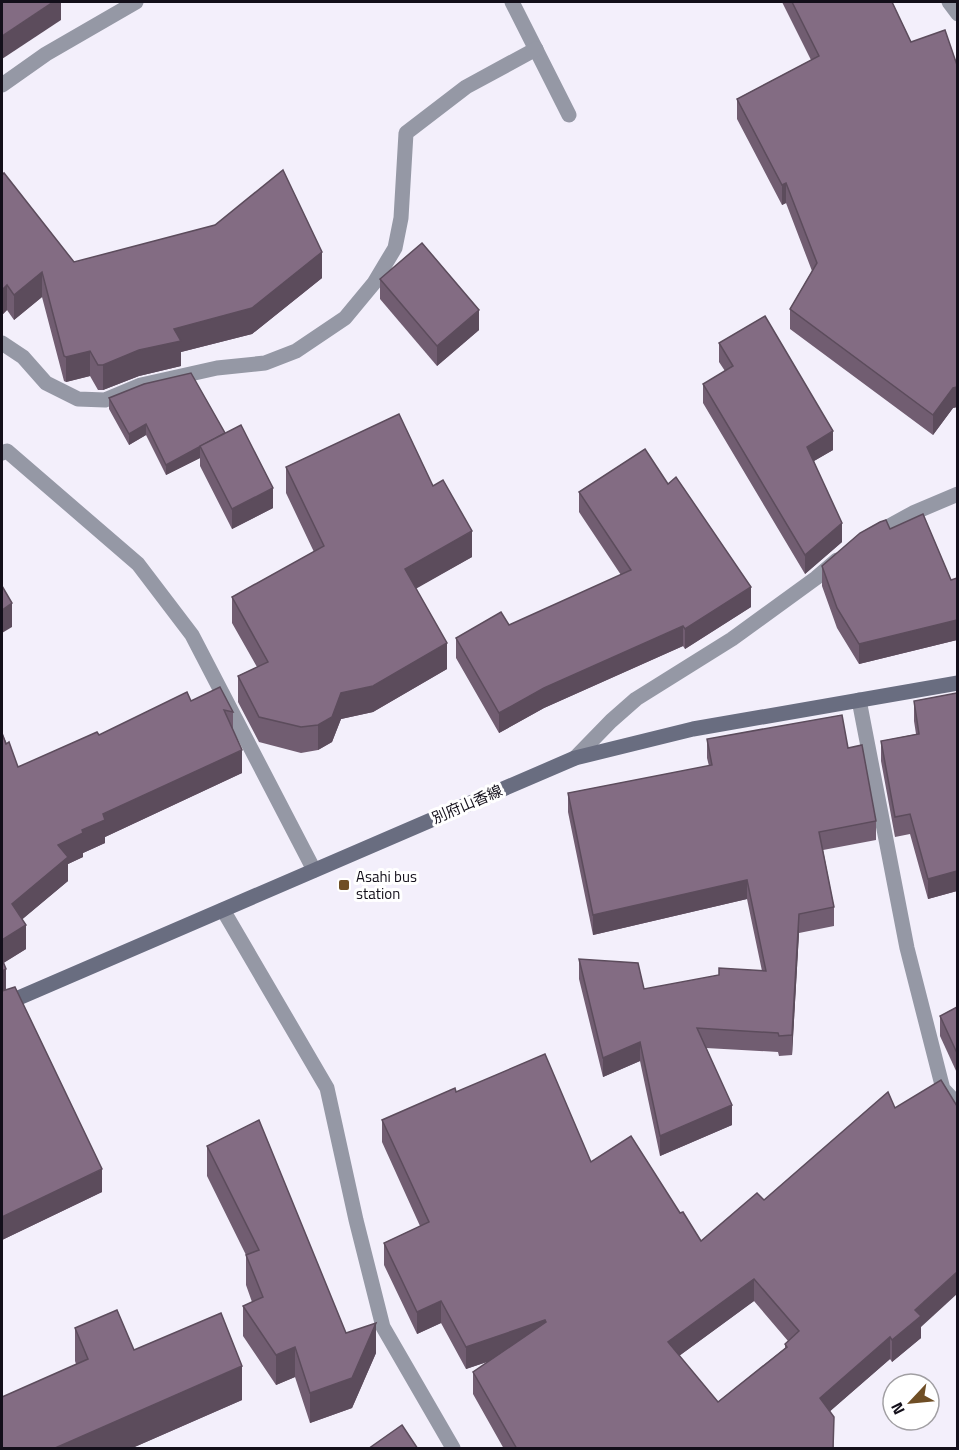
<svg xmlns="http://www.w3.org/2000/svg" width="959" height="1450" viewBox="0 0 959 1450" font-family="'Titillium Web','Noto Sans JP',sans-serif">
  <style>
    .lines { fill: none; stroke-linecap: round; stroke-linejoin: round }
    .street { stroke: #9598a5; stroke-width: 15 }
    .secondary { stroke: #696d80; stroke-width: 15 }
    .wall { fill: #715d71; fill-rule: evenodd }
    .shaded-wall { fill: #5c4c5c }
    .building { fill: #836c83; stroke: #5c4c5c; stroke-width: 1.5; fill-rule: evenodd }
    .poi-dot { fill: #6f4e25; stroke: #fff; stroke-width: 2 }
    .labels { text-anchor: middle; dominant-baseline: central; stroke-width: 6; stroke-linejoin: round; paint-order: stroke }
    .street-label { font-size: 15px; fill: #130f1a; stroke: #fff }
    .poi-label { font-size: 15px; fill: #130f1a; stroke: #fff; text-anchor: start }
  </style>
  <rect width="100%" height="100%" fill="#f3effb"/>
  <g class="lines">
    <g class="street">
      <path d="M512,2L569,115"/>
      <path d="M949,2L958,14"/>
      <path d="M2,85L46,54L136,2"/>
      <path d="M2,343L23,357L46,383L78,399L105,400L141,385L217,368L265,363L296,351L345,318L374,283L395,248L401,218L406,133L466,87L536,49"/>
      <path d="M2,453L7,451L138,564L192,635L314,870"/>
      <path d="M871,536L913,513L958,494"/>
      <path d="M859,700L907,948L943,1089L958,1105"/>
      <path d="M575,758L611,721L636,699L732,639L816,578L837,560"/>
      <path d="M223,910L327,1088L356,1220L383,1327L453,1448"/>
    </g>
    <path class="secondary" d="M2,1005L575,758L693,729L958,683"/>
  </g>
  <g class="wall">
    <path d="M782,2H892L911,42L957,65V407L953,408L933,435L790,329V309L812,271L786,203L782,205L737,119V99L811,60Z"/>
    <path d="M2,175L74,262L322,278L252,334L181,352V366L139,376L103,390H98L90,376L66,382L64,381L42,297L14,320L7,310L2,315Z"/>
    <path d="M380,279L479,330L437,366L380,299Z"/>
    <path d="M719,343L833,450L814,461L842,542L805,574L703,403V384L725,371L719,362Z"/>
    <path d="M109,398L225,433L273,508L232,529L200,466V458L166,475L146,435L129,445L109,409Z"/>
    <path d="M286,467L433,486L472,557L416,588L447,669L373,712L341,719L332,742L318,750L301,753L259,742L238,702V676L257,667L232,623V597L314,552L286,493Z"/>
    <path d="M579,492L751,607L685,649L683,646L544,708L499,733L456,658V638L509,625L621,575L579,512Z"/>
    <path d="M890,529L951,580L957,578V640L859,664L837,628L822,586V566Z"/>
    <path d="M957,693V891L928,899L910,834L895,837L881,761V741L916,734L914,721V701Z"/>
    <path d="M191,701L233,712V731L242,773L105,837V843L83,853V857L68,864V881L22,919L26,949L3,963L6,990L102,1192L2,1240V733L18,767L99,735Z"/>
    <path d="M707,739L848,748L876,821V840L823,850L834,907V926L799,933L792,1055L779,1056L778,1052L706,1048L732,1125L660,1156L640,1061L603,1077L579,979V959L644,989L762,971L747,899L593,935L568,812V793L709,766L707,758Z"/>
    <path d="M957,1007V1073L940,1036V1016Z"/>
    <path d="M456,1092L591,1162L680,1213L701,1241L764,1200L921,1327V1338L892,1362L890,1359L830,1411L834,1449H504L473,1394V1372L490,1361L466,1369L441,1323L417,1334L384,1265V1243L420,1226L382,1142V1120ZM754,1301L788,1341L785,1344V1348L718,1402L679,1356Z"/>
    <path d="M207,1146L346,1333L376,1353L352,1408L310,1423L295,1377L276,1385L243,1336V1306L252,1302L246,1285V1255L207,1176Z"/>
    <path d="M75,1328L134,1350L242,1400L130,1449H2L76,1364L75,1361Z"/>
  </g>
  <g class="shaded-wall">
    <path d="M53,2H61V20L2,59V36Z"/>
    <path d="M786,183V203L782,205V185Z"/>
    <path d="M322,252V278L252,334L181,352V366L139,376L103,390V365Z"/>
    <path d="M42,272V297L14,320V295Z"/>
    <path d="M7,285V310L2,315V290Z"/>
    <path d="M479,310V330L437,366V346Z"/>
    <path d="M90,351V376L66,382V357Z"/>
    <path d="M957,387V407L953,408L933,435V415L953,388Z"/>
    <path d="M146,424V435L129,445V434Z"/>
    <path d="M833,431V450L807,465V447Z"/>
    <path d="M200,447V458L166,475V465Z"/>
    <path d="M273,488V508L232,529V509Z"/>
    <path d="M842,523V542L805,574V555Z"/>
    <path d="M472,531V557L405,595V569Z"/>
    <path d="M751,587V607L685,649V629Z"/>
    <path d="M12,603V627L2,633V610Z"/>
    <path d="M957,620V640L859,664V644Z"/>
    <path d="M683,626V646L544,708L499,733V713L544,688Z"/>
    <path d="M447,643V669L373,712L341,719L332,742L318,750V725L341,693Z"/>
    <path d="M242,750V773L105,837V843L83,853V857L68,864V881L12,928V904L58,845L82,830L103,814Z"/>
    <path d="M957,871V891L928,899V879Z"/>
    <path d="M747,880V899L593,935V915Z"/>
    <path d="M799,914V933L792,1055V1035Z"/>
    <path d="M26,925V949L2,964V940Z"/>
    <path d="M6,969V993L2,995V971Z"/>
    <path d="M640,1042V1061L603,1077V1058Z"/>
    <path d="M732,1105V1125L660,1156V1136Z"/>
    <path d="M102,1169V1192L2,1240V1217Z"/>
    <path d="M957,1272V1294L921,1327V1338L892,1362V1340L915,1310Z"/>
    <path d="M754,1279V1301L668,1364V1342Z"/>
    <path d="M441,1301V1323L417,1334V1312Z"/>
    <path d="M545,1320V1342L466,1369V1347Z"/>
    <path d="M376,1323V1353L352,1408L310,1423V1393Z"/>
    <path d="M890,1337V1359L820,1420V1398Z"/>
    <path d="M295,1347V1377L276,1385V1355Z"/>
    <path d="M242,1366V1400L130,1449H53Z"/>
  </g>
  <g class="building">
    <path d="M2,2H53L2,36Z"/>
    <path d="M792,2H892L911,42L945,30L957,65V387L953,388L933,415L790,309L817,263L786,183L782,185L737,99L819,56Z"/>
    <path d="M283,170L322,252L252,308L174,329L181,341L139,350L103,365H98L90,351L66,357L64,356L42,272L14,295L7,285L2,290V175L4,173L74,262L215,225Z"/>
    <path d="M422,243L479,310L437,346L380,279Z"/>
    <path d="M765,316L833,431L807,447L842,523L805,555L703,384L733,366L719,343Z"/>
    <path d="M191,373L225,433L166,465L146,424L129,434L109,398L144,384Z"/>
    <path d="M399,414L433,486L443,480L472,531L405,569L447,643L373,686L341,693L332,717L318,725L301,727L259,717L238,676L268,662L232,597L324,546L286,467Z"/>
    <path d="M241,425L273,488L232,509L200,446Z"/>
    <path d="M645,449L668,484L676,477L751,587L685,629L683,626L544,688L499,713L456,638L501,612L509,625L631,570L579,492Z"/>
    <path d="M923,514L951,580L957,578V620L859,644L837,608L822,566L860,533L880,522L886,520L890,529Z"/>
    <path d="M2,586L12,603L2,610Z"/>
    <path d="M220,687L233,712L224,710L242,750L103,814L105,820L82,830L83,833L58,845L68,857L12,904L26,925L2,940V733L6,744L9,742L18,767L97,732L99,735L187,692L191,701Z"/>
    <path d="M957,693V871L928,879L910,814L895,817L881,741L919,734L914,701Z"/>
    <path d="M842,715L848,748L862,745L876,821L819,832L834,907L799,914L792,1035L779,1036L778,1033L697,1028L732,1105L660,1136L640,1042L603,1058L579,959L638,963L644,989L719,975V968L766,971L747,880L593,915L568,793L712,765L707,739Z"/>
    <path d="M2,959L6,969L2,971Z"/>
    <path d="M15,987L102,1169L2,1217V991Z"/>
    <path d="M957,1007V1053L940,1016Z"/>
    <path d="M545,1054L591,1162L631,1136L680,1213L683,1212L701,1241L757,1193L764,1200L888,1092L895,1108L941,1080L957,1106V1272L915,1310L921,1316L892,1340L890,1337L820,1398L834,1417L833,1449H517L473,1372L546,1322L545,1320L466,1347L441,1301L417,1312L384,1243L429,1222L382,1120L455,1088L456,1092ZM754,1279L799,1331L785,1344L787,1347L718,1402L668,1342Z"/>
    <path d="M259,1120L346,1333L376,1323L352,1378L310,1393L295,1347L276,1355L243,1306L263,1297L246,1255L259,1250L207,1146Z"/>
    <path d="M117,1310L134,1350L221,1313L242,1366L53,1449H2V1397L88,1359L75,1328Z"/>
    <path d="M402,1425L418,1449H368Z"/>
  </g>
  <rect class="poi-dot" x="338" y="879" width="12" height="12" rx="3"/>
  <g class="labels">
    <g class="street-label">
      <text transform="translate(467 804) rotate(-23)">別府山香線</text>
    </g>
    <g class="poi-label">
      <text x="356" y="876">Asahi bus<tspan x="356" dy="17">station</tspan></text>
    </g>
  </g>
  <rect width="959" height="1450" fill="none" stroke="#130f1a" stroke-width="6"/>
  <g transform="translate(911 1402) rotate(244)"><circle r="28" fill="#ffffff" stroke="#a19fa3" stroke-width="1.5"/>
  <path d="M0-4.5L10 22L0 15L-10 22Z" fill="#6f4e25"/>
  <text y="-9" font-size="16" font-weight="bold" text-anchor="middle" fill="#130f1a">N</text>
  </g>
</svg>
